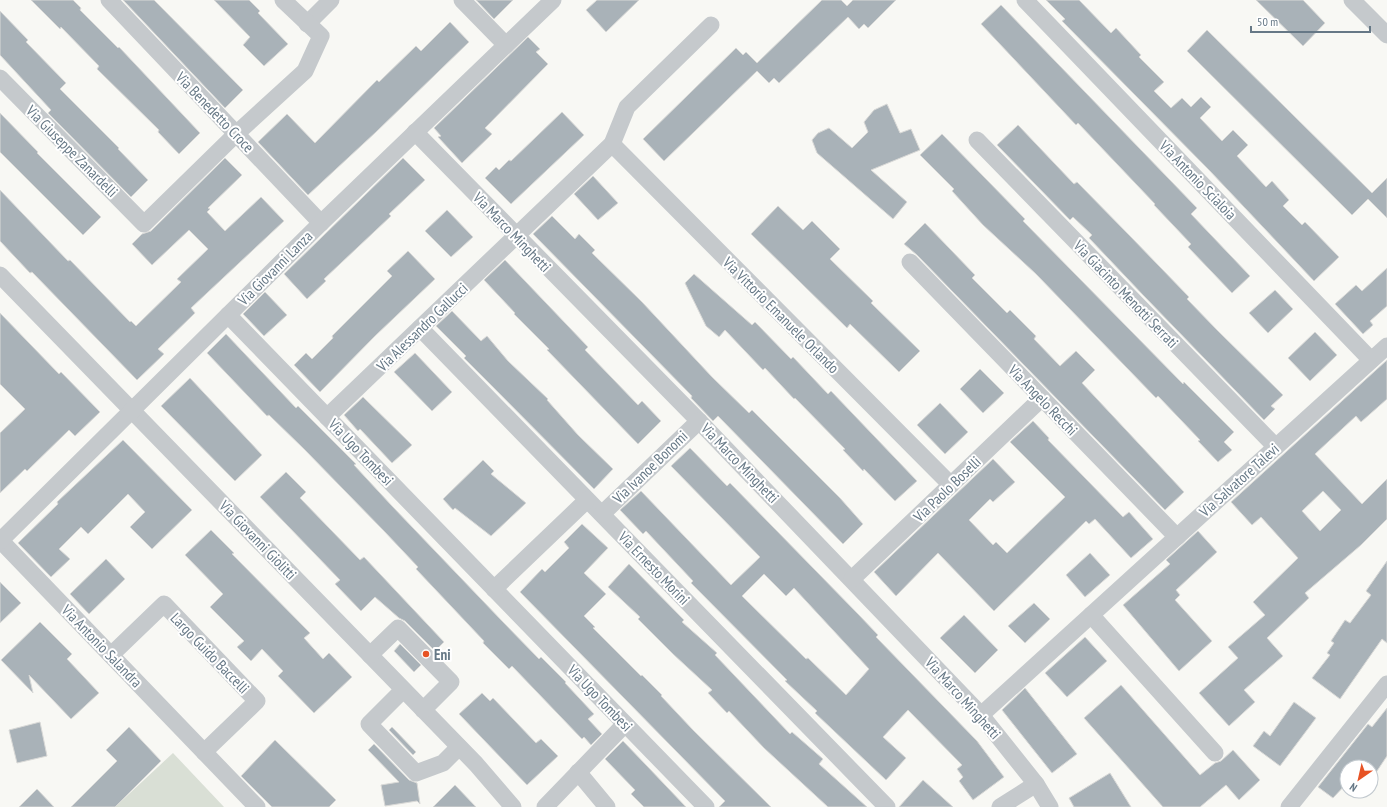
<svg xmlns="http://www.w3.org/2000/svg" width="1387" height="807" viewBox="0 0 1387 807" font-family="'PT Sans Narrow',sans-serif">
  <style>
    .green { fill: #d9dfd5 }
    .building { fill: #a9b2b8; stroke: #d9d9d7; fill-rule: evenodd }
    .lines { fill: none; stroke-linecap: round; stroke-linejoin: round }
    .minor { stroke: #c5c9cc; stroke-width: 17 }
    .poi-dot { fill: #e75325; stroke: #fff; stroke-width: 1.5 }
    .labels { text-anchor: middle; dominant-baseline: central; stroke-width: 4; stroke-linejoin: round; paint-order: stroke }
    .street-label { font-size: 15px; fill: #667886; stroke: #fff }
    .poi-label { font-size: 15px; font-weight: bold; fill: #667886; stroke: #fff; text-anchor: start }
  </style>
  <rect width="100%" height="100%" fill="#f8f8f4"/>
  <path class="green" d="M173,753L224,807H115Z"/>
  <g class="building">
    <path d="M31,0H73L81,8L80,10L118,48L119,47L200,133L179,154L158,132L159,130L97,69L99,66L61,27L60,29Z"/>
    <path d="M123,0H154L243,90L225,108Z"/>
    <path d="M214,0H249L260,11L258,13L288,44L264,66L243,45L250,37Z"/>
    <path d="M476,0H513L494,19Z"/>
    <path d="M597,0H639L606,32L586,10Z"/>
    <path d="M822,0H841L847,6L853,0H896L868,28L864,24L859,29L848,17L779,83L774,78L769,83L757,71L664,161L643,139L736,48L743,55L746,52L757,63Z"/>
    <path d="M1046,0H1079L1111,33L1116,28L1141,55L1139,57L1164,82L1154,91L1171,108L1182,98L1191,107L1201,97L1211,107L1200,118L1222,141L1233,130L1248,145L1237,156L1266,187L1272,181L1289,200L1283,206L1302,225L1305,222L1339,257L1314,281L1209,170L1062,21L1065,19Z"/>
    <path d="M1256,0H1303L1325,23L1303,46Z"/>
    <path d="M1001,5L1197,208L1191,214L1250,276L1232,293L1188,247L1191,244L1154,205L1155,204L1078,123L1076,125L981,24Z"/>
    <path d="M0,11L28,40L26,42L66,83L60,89L119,148L118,149L148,180L131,197L48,113L51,110L0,55Z"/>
    <path d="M450,22L469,42L376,132L308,195L258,142L287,114L315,143L377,80L379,82L416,46L421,51Z"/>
    <path d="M1207,30L1372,193L1387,178V218L1368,199L1352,215L1187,51Z"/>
    <path d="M528,37L540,49L536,52L548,64L485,128L492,134L462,163L438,137L441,136L434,128Z"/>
    <path d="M887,104L900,133L911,129L920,150L871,170L907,202L893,219L817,153L812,140L818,133L829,128L852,148L868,132L864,122L874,110Z"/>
    <path d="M562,112L584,135L511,204L485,178L496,167L499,170L509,160L511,161Z"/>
    <path d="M0,113L38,152L37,153L101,217L83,235L0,152Z"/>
    <path d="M1018,125L1074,184L1077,182L1130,236L1189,297L1187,299L1217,330L1283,395L1271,406L1275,409L1264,420L1143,295L1089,238L1092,235L1073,217L1070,220L997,145Z"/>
    <path d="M942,134L1025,219L1023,221L1183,384L1184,382L1234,432L1224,442L1232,450L1218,462L1198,441L1200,440L1158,396L1156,398L1036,274L983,225L952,191L954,189L920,155Z"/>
    <path d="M225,158L242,175L208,208L210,209L207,212L225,231L261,197L284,221L191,308L195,313L158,349L164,354L137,380L32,272L30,273L0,241V190L68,261L70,260L130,322L131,321L136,326L181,282L177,279L208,249L189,230L152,265L132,244L142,234L151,231Z"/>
    <path d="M403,158L425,180L389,214L391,216L324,279L326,281L307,299L284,274Z"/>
    <path d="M593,176L618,203L598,220L574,194Z"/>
    <path d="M778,206L803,230L812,221L840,249L830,259L873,301L871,303L920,351L899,372L850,324L847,328L751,234Z"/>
    <path d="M447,210L473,237L451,257L425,231Z"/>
    <path d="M552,216L575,239L579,234L595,250L592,253L642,302L712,377L749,413L752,410L840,498L863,524L843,544L718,416L713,421L691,398L692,396L533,234Z"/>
    <path d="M925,223L975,275L972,278L1007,313L1010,310L1036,336L1034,339L1060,366L1076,351L1095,370L1082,383L1184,492L1165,510L917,255L904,244Z"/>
    <path d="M408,251L435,279L375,336L320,392L294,365L306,353L312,359L333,338L332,336L392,276L387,271Z"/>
    <path d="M505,260L588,347L585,350L638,405L642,401L661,421L638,444L547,350L549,349L514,314L515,313L484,280Z"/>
    <path d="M1387,268V306L1370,321L1373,325L1363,334L1335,304L1356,285L1362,291Z"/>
    <path d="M694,274L752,325L755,322L791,359L793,357L828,394L831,391L917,481L895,501L864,469L863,471L843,450L845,449L795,398L794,399L765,368L763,370L725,330L719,337L706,326L685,283Z"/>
    <path d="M1275,290L1293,309L1268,333L1249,313Z"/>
    <path d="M265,292L287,315L264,336L243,314Z"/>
    <path d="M452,311L481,341L487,336L508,361L548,399L547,400L578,435L613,469L594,489L489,383L464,358L466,356L436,326Z"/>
    <path d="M0,313L59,374L61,372L100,412L75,436L69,430L27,471L25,469L0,493V433L25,409L0,384Z"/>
    <path d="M1315,332L1337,355L1310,381L1288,358Z"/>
    <path d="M226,334L296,408L298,406L356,464L354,465L392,506L503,622L539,659L541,657L566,682L565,683L594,714L588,719L602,734L591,745L584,737L582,739L512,666L509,669L483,643L484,641L416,569L418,567L384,531L304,449L269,415L267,416L207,353Z"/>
    <path d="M415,353L452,392L432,411L394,372Z"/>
    <path d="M1387,360V399L1361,422L1356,416L1315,454L1362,504L1387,479V519L1361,545L1305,593L1309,598L1267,638L1283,656L1244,690L1255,702L1229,726L1199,693L1238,658L1228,647L1265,615L1253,602L1298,558L1261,517L1252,525L1231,502ZM1323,491L1341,510L1320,531L1302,511Z"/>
    <path d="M980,369L1004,393L983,413L960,389Z"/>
    <path d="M190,378L262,455L235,481L161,406Z"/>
    <path d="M363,397L412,445L392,463L360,429L358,431L344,415Z"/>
    <path d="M940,403L968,432L945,454L917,425Z"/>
    <path d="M1033,421L1049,438L1048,440L1123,517L1129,512L1153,539L1131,558L1095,519L1089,524L1086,521L994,611L938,553L896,596L874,572L993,459L1015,482L993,502L990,499L969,520L993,545L996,542L1007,553L1065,497L1010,442Z"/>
    <path d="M123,440L192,510L152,549L130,527L145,512L128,494L88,534L81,527L59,549L70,559L51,577L18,543L58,504L57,502Z"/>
    <path d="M690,448L727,486L730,483L858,614L878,635L876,637L977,741L1004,777L973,800L959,781L963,777L957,769L962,765L908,710L883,737L906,758L886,780L815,713L817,711L785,681L787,680L691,583L693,581L646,531L643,534L620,510L641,491L731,585L760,557L671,466ZM764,574L786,596L794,588L869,669L846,695L808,658L806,659L742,596Z"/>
    <path d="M483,460L494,471L491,474L526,503L491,536L455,508L453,510L443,499Z"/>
    <path d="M286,472L306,492L300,498L360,560L364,557L444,642L435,651L405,621L399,618L375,597L361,611L335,584L340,580L260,497Z"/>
    <path d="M582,524L608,548L584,573L606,594L584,616L595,627L593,628L641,676L642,675L662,695L661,696L693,730L771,807H719L725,801L520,592L542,569L545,572L569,548L564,542Z"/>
    <path d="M211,530L234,553L232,554L310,633L304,638L323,659L329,653L352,677L314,713L278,676L283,671L262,649L251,661L237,647L244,641L210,607L223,594L185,555Z"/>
    <path d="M1198,531L1217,552L1176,590L1180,595L1175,600L1212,641L1179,671L1123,605L1170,564L1166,560Z"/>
    <path d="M1090,553L1110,575L1085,597L1066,575Z"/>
    <path d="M106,559L125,579L89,614L70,594Z"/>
    <path d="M1387,561V643L1382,639L1340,699L1312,678L1330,655L1327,653L1334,643L1331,641L1345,620L1350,623L1371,595L1366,591Z"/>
    <path d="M629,564L684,620L682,622L717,653L715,655L790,734L792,732L823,759L819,764L867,807H828L764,748L729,711L727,713L708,693L712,690L673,654L638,619L640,617L608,587Z"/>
    <path d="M0,582L21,603L0,623Z"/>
    <path d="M1034,603L1050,619L1025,643L1008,626Z"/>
    <path d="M964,615L998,650L975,673L940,638Z"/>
    <path d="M40,622L72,654L67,659L99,693L71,719L29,675L33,693L1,660Z"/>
    <path d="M1085,637L1107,661L1067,697L1045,673Z"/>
    <path d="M400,644L421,665L414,672L394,651Z"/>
    <path d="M1121,685L1200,775L1215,763L1221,761L1233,750L1260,780L1239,800L1226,785L1200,807H1163L1084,718Z"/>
    <path d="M1025,688L1077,754L1052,773L1002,710Z"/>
    <path d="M482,693L490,701L493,698L536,743L541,739L558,756L527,785L459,714Z"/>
    <path d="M1294,702L1316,718L1280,766L1253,746L1264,731L1270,736Z"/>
    <path d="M1387,708V756L1375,774L1371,771V767H1347V783L1333,798L1318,787L1368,724L1372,727Z"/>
    <path d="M40,722L47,756L17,763L9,730Z"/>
    <path d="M129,727L161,761L115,807H71L117,761L106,750Z"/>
    <path d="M392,727L416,752L413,755L389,730Z"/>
    <path d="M275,740L336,800L329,807H272L241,776Z"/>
    <path d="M623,741L647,766L686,807H644L631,794L635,790L605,759Z"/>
    <path d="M374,744L409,780L417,783L420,804L417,801L385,806L381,785L399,782L368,750Z"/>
    <path d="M1110,773L1131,807H1074L1069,798Z"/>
    <path d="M923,780L953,807H899Z"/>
    <path d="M455,785L476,807H433Z"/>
    <path d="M37,789L54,807H19Z"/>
  </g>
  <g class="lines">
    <g class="minor">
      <path d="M109,0L321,223"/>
      <path d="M462,0L506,45"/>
      <path d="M1025,0L1371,360"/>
      <path d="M1352,0L1387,35"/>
      <path d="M307,24L331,0"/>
      <path d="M0,78L144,224L236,134L305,71L321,36L283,0"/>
      <path d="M415,132L699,421L981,715L1036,784L1050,807"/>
      <path d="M977,140L1276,447"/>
      <path d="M612,144L951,485"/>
      <path d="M910,262L1177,537"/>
      <path d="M0,275L476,764L513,807"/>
      <path d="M228,315L706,807"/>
      <path d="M420,328L887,807"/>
      <path d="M327,417L612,144L627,107L711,25"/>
      <path d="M602,514L699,421"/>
      <path d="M0,540L257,807"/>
      <path d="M0,541L321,223L553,0"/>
      <path d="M852,579L1042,398"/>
      <path d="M494,589L587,500"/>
      <path d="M1091,615L1215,753"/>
      <path d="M111,655L164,604L257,701L204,752"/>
      <path d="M370,655L398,628L451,682L423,710"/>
      <path d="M403,690L369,724L416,773L443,763L459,747"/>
      <path d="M981,715L1387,346"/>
      <path d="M578,772L607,807"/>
      <path d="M545,807L625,724"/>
      <path d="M1000,807L1036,784"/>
      <path d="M1289,807L1387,684"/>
    </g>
  </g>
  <circle class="poi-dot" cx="426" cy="654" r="4"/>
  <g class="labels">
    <g class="street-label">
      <text transform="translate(215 112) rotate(46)">Via Benedetto Croce</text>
      <text transform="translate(72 151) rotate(45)">Via Giuseppe Zanardelli</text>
      <text transform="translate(1198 180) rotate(46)">Via Antonio Scialoia</text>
      <text transform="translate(512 232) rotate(46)">Via Marco Minghetti</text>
      <text transform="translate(275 268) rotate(-45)">Via Giovanni Lanza</text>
      <text transform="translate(1126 294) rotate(46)">Via Giacinto Menotti Serrati</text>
      <text transform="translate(781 315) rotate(45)">Via Vittorio Emanuele Orlando</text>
      <text transform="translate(422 327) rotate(-44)">Via Alessandro Gallucci</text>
      <text transform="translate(1043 400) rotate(46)">Via Angelo Recchi</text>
      <text transform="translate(361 452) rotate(46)">Via Ugo Tombesi</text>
      <text transform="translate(740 463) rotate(46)">Via Marco Minghetti</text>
      <text transform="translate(650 467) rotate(-44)">Via Ivanoe Bonomi</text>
      <text transform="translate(1239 480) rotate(-42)">Via Salvatore Talevi</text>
      <text transform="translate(947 489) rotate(-44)">Via Paolo Boselli</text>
      <text transform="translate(258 540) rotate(46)">Via Giovanni Giolitti</text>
      <text transform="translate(654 568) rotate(46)">Via Ernesto Morini</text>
      <text transform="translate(102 646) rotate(46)">Via Antonio Salandra</text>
      <text transform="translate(210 653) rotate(46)">Largo Guido Baccelli</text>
      <text transform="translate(600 698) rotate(46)">Via Ugo Tombesi</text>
      <text transform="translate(963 698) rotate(48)">Via Marco Minghetti</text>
    </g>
    <g class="poi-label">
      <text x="434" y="654">Eni</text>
    </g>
  </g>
  <g transform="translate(1359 779) rotate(214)"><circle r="19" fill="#ffffff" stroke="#c2c9cf"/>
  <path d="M0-3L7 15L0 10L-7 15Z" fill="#e75325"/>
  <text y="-6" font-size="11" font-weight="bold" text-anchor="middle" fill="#667886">N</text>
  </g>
  <path d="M1251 26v6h119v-6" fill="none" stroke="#667886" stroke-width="2"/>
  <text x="1257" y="26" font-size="12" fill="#667886" stroke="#ffffff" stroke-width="3" paint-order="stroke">50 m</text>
</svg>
